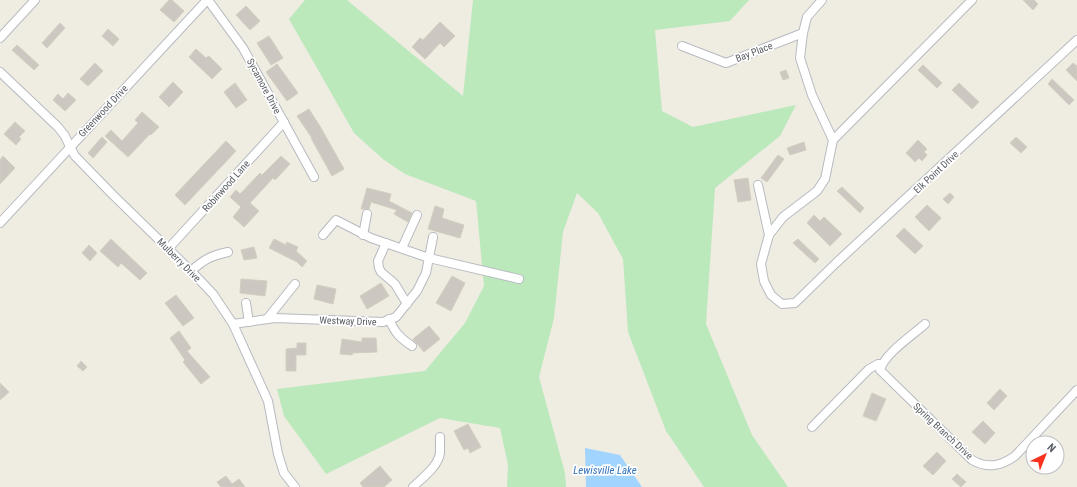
<svg xmlns="http://www.w3.org/2000/svg" width="1077" height="487" viewBox="0 0 1077 487" font-family="'Roboto Condensed',sans-serif">
  <style>
    .green { fill: #bbe9bc }
    .water { fill: #a1d5ff }
    .building { fill: #ccc8c1; stroke: #d4cebf }
    .lines { fill: none; stroke-linecap: round; stroke-linejoin: round }
    .minor-casing { stroke: #b7bac0; stroke-width: 10 }
    .minor { stroke: #fff; stroke-width: 8 }
    .labels { text-anchor: middle; dominant-baseline: central; stroke-width: 3.5; stroke-linejoin: round; paint-order: stroke }
    .street-label { font-size: 10px; fill: #5a5e64; stroke: #fff }
    .water-label { font-size: 11px; font-style: italic; fill: #3574bb; stroke: #fff }
  </style>
  <rect width="100%" height="100%" fill="#efece2"/>
  <path class="green" d="M305,0H347L463,96L473,0H749L730,21L655,30L662,111L693,127L796,105L780,136L715,188L706,324L752,435L788,487H704L666,431L628,332L623,259L598,213L577,193L563,232L554,318L539,377L565,473L566,487H507L508,465L500,428L440,418L326,474L284,416L277,389L425,371L465,323L484,286L476,201L405,174L384,160L354,133L289,19Z"/>
  <path class="water" d="M585,448L620,455L642,487H586Z"/>
  <g class="building">
    <path d="M169,0H172L184,11L174,22L160,10Z"/>
    <path d="M1023,0H1034L1038,4L1033,10Z"/>
    <path d="M246,6L260,21L250,30L236,15Z"/>
    <path d="M440,22L455,36L444,47L440,43L425,59L412,47L420,38L423,40Z"/>
    <path d="M60,23L65,28L47,48L42,43Z"/>
    <path d="M108,29L119,39L113,46L102,36Z"/>
    <path d="M269,36L283,58L271,65L257,43Z"/>
    <path d="M17,45L39,65L34,70L12,50Z"/>
    <path d="M196,49L206,58L209,56L222,69L212,79L189,57Z"/>
    <path d="M95,63L103,71L88,86L80,79Z"/>
    <path d="M1073,63L1077,66V81L1066,70Z"/>
    <path d="M277,64L298,93L287,101L266,72Z"/>
    <path d="M923,65L942,83L937,88L918,70Z"/>
    <path d="M786,70L789,78L783,80L780,72Z"/>
    <path d="M1052,79L1074,100L1069,105L1048,84Z"/>
    <path d="M173,82L183,92L169,107L159,97Z"/>
    <path d="M235,83L247,100L236,108L224,92Z"/>
    <path d="M959,83L979,102L972,109L952,90Z"/>
    <path d="M68,93L76,100L65,111L53,100L58,94L63,99Z"/>
    <path d="M309,109L321,128L344,169L332,176L311,138H312L297,116Z"/>
    <path d="M142,112L159,127L151,135L150,134L128,157L105,136L111,130L122,141L138,123L135,120Z"/>
    <path d="M15,122L25,131L19,137L21,139L16,145L4,134Z"/>
    <path d="M102,137L107,142L93,158L88,153Z"/>
    <path d="M1016,137L1027,147L1021,153L1010,143Z"/>
    <path d="M918,140L927,149L924,152L927,155L922,161L919,158L915,162L906,153Z"/>
    <path d="M226,141L236,151L185,205L175,195Z"/>
    <path d="M804,142L806,150L790,155L787,148Z"/>
    <path d="M778,155L784,159L767,182L761,178Z"/>
    <path d="M3,156L15,168L0,184V160Z"/>
    <path d="M281,156L290,164L275,180L273,178L250,203L259,211L244,227L233,217L241,207L230,197L236,190L240,194L260,173L262,175Z"/>
    <path d="M748,178L751,200L738,202L734,180Z"/>
    <path d="M842,187L864,208L860,213L837,191Z"/>
    <path d="M367,188L391,194L389,201L412,213L408,222L394,214L397,210L371,202L369,209H361Z"/>
    <path d="M950,193L954,197L948,204L943,199Z"/>
    <path d="M927,205L941,218L929,231L915,217Z"/>
    <path d="M435,206L444,209L442,218L464,225L460,238L428,229Z"/>
    <path d="M814,215L820,221L824,217L842,234L830,246L807,223Z"/>
    <path d="M904,228L923,246L915,254L896,236Z"/>
    <path d="M111,239L147,273L140,280L121,263L118,267L100,251Z"/>
    <path d="M274,239L286,245L287,242L298,247L296,251L307,261L302,267L297,262L269,248Z"/>
    <path d="M798,239L819,259L815,263L793,243Z"/>
    <path d="M89,245L97,253L90,261L82,253Z"/>
    <path d="M254,247L257,258L244,260L241,250Z"/>
    <path d="M452,276L465,283L451,311L436,303Z"/>
    <path d="M241,279L267,281L265,296L240,293Z"/>
    <path d="M381,283L389,296L367,309L360,296Z"/>
    <path d="M317,285L336,289L333,304L314,299Z"/>
    <path d="M176,295L194,318L183,326L165,303Z"/>
    <path d="M429,326L440,339L424,352L413,339Z"/>
    <path d="M179,331L191,348L187,351L210,377L201,384L183,362L185,360L170,338Z"/>
    <path d="M362,338H376L377,352L353,353L352,355L340,354L342,339L362,342Z"/>
    <path d="M297,343H306V355H296V371H286V349L297,348Z"/>
    <path d="M81,361L87,367L83,371L77,366Z"/>
    <path d="M0,383L9,392L0,400Z"/>
    <path d="M1000,389L1007,396L994,410L987,403Z"/>
    <path d="M872,393L886,399L876,421L863,416Z"/>
    <path d="M983,421L995,433L985,444L972,432Z"/>
    <path d="M468,424L481,447L470,453L468,448L464,450L454,431Z"/>
    <path d="M937,452L946,461L933,475L923,466Z"/>
    <path d="M380,466L392,480L384,487H363L360,483Z"/>
    <path d="M957,474L966,482L961,487L952,479Z"/>
    <path d="M226,476L232,484L239,479L245,487H221L217,482Z"/>
  </g>
  <g class="lines">
    <g class="minor-casing">
      <g id="minor">
        <path d="M208,0L243,48L314,177"/>
        <path d="M822,0L807,17L803,33L800,58L812,95L833,140L825,179L817,191L783,217L769,235L761,264L764,281L771,295L782,304L795,303L836,263L1077,40"/>
        <path d="M0,38L35,0"/>
        <path d="M682,46L726,63L803,33"/>
        <path d="M0,72L58,127L65,136L70,147L75,156L113,195L191,271L213,294L233,324L268,401L278,454L284,473L295,487"/>
        <path d="M833,140L972,0"/>
        <path d="M758,185L769,235"/>
        <path d="M0,223L207,0"/>
        <path d="M323,235L336,220L371,238L429,258L519,279"/>
        <path d="M363,235L367,214"/>
        <path d="M386,243L378,261L379,268L381,272L395,284L407,304"/>
        <path d="M402,248L417,215"/>
        <path d="M168,249L284,122"/>
        <path d="M191,271C205,259 210,256 228,252"/>
        <path d="M246,303L249,322"/>
        <path d="M267,319L295,284"/>
        <path d="M389,319C395,333 400,338 412,346"/>
        <path d="M233,324L275,318L383,322L396,317L417,291L426,273L433,237"/>
        <path d="M925,324C913,335 884,354 880,370L972,460C988,469 1001,466 1015,456L1077,390"/>
        <path d="M812,427L869,369L878,364H881"/>
        <path d="M413,487C422,478 438,467 440,453C440,448 440,442 440,437"/>
      </g>
    </g>
    <use href="#minor" class="minor"/>
  </g>
  <g class="labels">
    <g class="street-label">
      <text transform="translate(754 52) rotate(-21)">Bay Place</text>
      <text transform="translate(264 86) rotate(62)">Sycamore Drive</text>
      <text transform="translate(103 111) rotate(-47)">Greenwood Drive</text>
      <text transform="translate(936 172) rotate(-43)">Elk Point Drive</text>
      <text transform="translate(226 186) rotate(-48)">Robinwood Lane</text>
      <text transform="translate(179 260) rotate(45)">Mulberry Drive</text>
      <text transform="translate(348 321) rotate(2)">Westway Drive</text>
      <text transform="translate(943 431) rotate(43)">Spring Branch Drive</text>
    </g>
    <g class="water-label">
      <text x="605" y="470">Lewisville Lake</text>
    </g>
  </g>
  <g transform="translate(1045 455) rotate(43)"><circle r="19" fill="#ffffff" stroke="#bdbfc1"/>
  <path d="M0-3L7 15L0 10L-7 15Z" fill="#f9311d"/>
  <text y="-6" font-size="11" font-weight="bold" text-anchor="middle" fill="#5a5e64">N</text>
  </g>
</svg>
